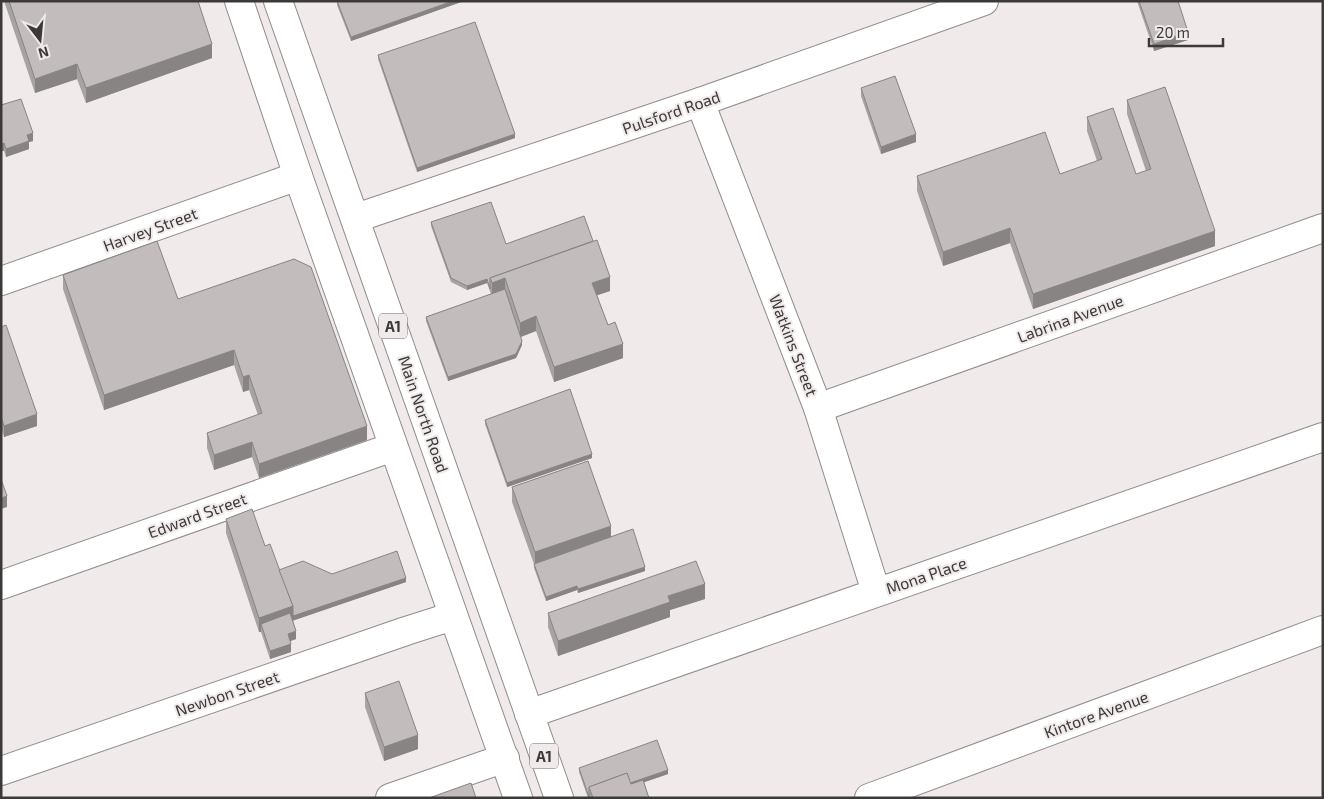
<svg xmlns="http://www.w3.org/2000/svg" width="1324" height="799" viewBox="0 0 1324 799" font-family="'Exo 2',sans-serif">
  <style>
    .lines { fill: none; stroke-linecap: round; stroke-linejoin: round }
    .minor-casing { stroke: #918c8b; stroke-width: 30 }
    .highway-casing { stroke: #918c8b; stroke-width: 30 }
    .minor { stroke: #fff; stroke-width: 28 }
    .highway { stroke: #fff; stroke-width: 28 }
    .wall { fill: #a7a3a2 }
    .shaded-wall { fill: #888484 }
    .building { fill: #c2bdbc; stroke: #888484 }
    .labels { text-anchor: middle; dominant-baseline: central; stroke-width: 4; stroke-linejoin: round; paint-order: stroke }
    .shield { fill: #f0ebea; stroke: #726f6e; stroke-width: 1 }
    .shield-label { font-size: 15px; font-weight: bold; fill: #3c3a39 }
    .street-label { font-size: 16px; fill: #3c3a39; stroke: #f0ebea }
  </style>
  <rect width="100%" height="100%" fill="#f0ebea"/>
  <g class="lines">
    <g class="minor-casing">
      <g id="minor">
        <path d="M700,102L818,408L876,592"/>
        <path d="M356,218L700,102L984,1"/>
        <path d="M1,281L298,176"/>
        <path d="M818,408L1323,228"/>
        <path d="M1,585L393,447"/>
        <path d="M529,714L1323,437"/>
        <path d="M1,771L406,631L453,616"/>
        <path d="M390,798L505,758"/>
        <path d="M869,798L1323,630"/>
      </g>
    </g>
    <g class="highway-casing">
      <g id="highway">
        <path d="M239,1L298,176L518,798"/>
        <path d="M278,1L559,798"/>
      </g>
    </g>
    <use href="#minor" class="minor"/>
    <use href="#highway" class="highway"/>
  </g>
  <g class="wall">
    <path d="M4,1H198L212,58L86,103L77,79L35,93Z"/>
    <path d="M337,1H464L351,41L337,5Z"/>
    <path d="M1137,1H1178L1188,40L1154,51Z"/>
    <path d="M378,55L515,138L417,172L378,59Z"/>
    <path d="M861,88L916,142L881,154L861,96Z"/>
    <path d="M1127,100L1215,246L1033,309L1010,243L943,266L917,191V176L1060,174L1097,161L1087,131V117L1136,174L1146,171L1127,114Z"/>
    <path d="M1,105L33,141L29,142V149L6,157L4,151Z"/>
    <path d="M431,222L506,244L610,291L597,295L608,325L623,358L554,382L536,331L521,337L522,345L516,358L448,381L426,321V317L491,294L487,283L467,290L451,282L431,226Z"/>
    <path d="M63,275L178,299L367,440L259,478L252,457L214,470L207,448V433L258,415L249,390L243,392L234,365L104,410L63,289Z"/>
    <path d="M1,327L37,426L4,437L1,428Z"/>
    <path d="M485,420L592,458L507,487L485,424Z"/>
    <path d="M512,487L611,537L645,571L578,593L577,590L546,601L534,568V564L512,502Z"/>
    <path d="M226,519L265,546L279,570L406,582L293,620L296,639L290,641L291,652L270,659L261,632H259L226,533Z"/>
    <path d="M705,599L670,610V617L558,656L548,627V613Z"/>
    <path d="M365,693L418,749L384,761L365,707Z"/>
    <path d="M579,768L668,774L644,782L649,798H588L579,772Z"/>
  </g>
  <g class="shaded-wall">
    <path d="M453,1H464L351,41V37Z"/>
    <path d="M1188,32V40L1154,51V44Z"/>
    <path d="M212,44V58L86,103V88Z"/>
    <path d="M77,64V79L35,93V79Z"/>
    <path d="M33,133V141L29,142V149L6,157V149L27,135Z"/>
    <path d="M515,134V138L417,172V168Z"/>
    <path d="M916,134V142L881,154V147Z"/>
    <path d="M4,143V151H1V144Z"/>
    <path d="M1010,228V243L943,266V252Z"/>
    <path d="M1215,231V246L1033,309V294Z"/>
    <path d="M610,277V291L592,297V283Z"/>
    <path d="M505,278V293L492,298V283Z"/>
    <path d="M487,279V283L467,290V286Z"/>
    <path d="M536,316V331L520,337V323Z"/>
    <path d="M522,341V345L516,358L448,381V377Z"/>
    <path d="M623,344V358L554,382V367Z"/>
    <path d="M234,350V365L104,410V395Z"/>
    <path d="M249,375V390L243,392V377Z"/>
    <path d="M37,414V426L4,437V426Z"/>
    <path d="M367,426V440L259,478V464Z"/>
    <path d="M252,442V457L214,470V455Z"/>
    <path d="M592,454V458L507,487V483Z"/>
    <path d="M7,496V507L1,509V498Z"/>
    <path d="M611,526V541L535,567V552Z"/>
    <path d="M645,567V571L578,593V589Z"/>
    <path d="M406,578V582L263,631L261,624V632H259V618L293,606Z"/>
    <path d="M705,584V599L670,610V617L558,656V641L668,596Z"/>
    <path d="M577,586V590L546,601V597Z"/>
    <path d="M296,631V639L288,642V634Z"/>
    <path d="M291,644V652L270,659V651Z"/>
    <path d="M418,735V749L384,761V747Z"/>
    <path d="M668,770V774L599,798L593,796Z"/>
  </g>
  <g class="building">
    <path d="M9,1H198L212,44L86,88L77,64L35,79Z"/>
    <path d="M337,1H453L351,37Z"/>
    <path d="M1139,1H1178L1188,32L1154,44Z"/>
    <path d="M475,22L515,134L417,168L378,55Z"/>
    <path d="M895,76L916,134L881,147L861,88Z"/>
    <path d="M1165,87L1215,231L1033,294L1010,228L943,252L917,176L1045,132L1060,174L1102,159L1087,117L1113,108L1136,174L1151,169L1127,100Z"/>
    <path d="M21,99L33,133L27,135L29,141L6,149L4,143L1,144V105Z"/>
    <path d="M491,202L506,244L584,216L593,241L490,278V289L487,279L467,286L451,278L431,222Z"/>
    <path d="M597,240L610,277L592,283L608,325L615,322L623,344L554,367L536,316L520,323L505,278L492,283L490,278Z"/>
    <path d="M157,241L178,299L294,259L311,267L367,426L259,464L252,442L214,455L207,433L262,413L249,375L243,377L234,350L104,395L63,275Z"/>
    <path d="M505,289L522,341L516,354L448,377L426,317Z"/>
    <path d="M6,325L37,414L4,426L1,417V327Z"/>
    <path d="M570,389L592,454L507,483L485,420Z"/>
    <path d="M588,461L611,526L535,552L512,487Z"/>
    <path d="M1,479L7,496L1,498Z"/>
    <path d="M252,509L265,546L270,544L293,606L259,618L226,519Z"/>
    <path d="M633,529L645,567L578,589L577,586L546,597L534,564Z"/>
    <path d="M397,551L406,578L293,616V606L279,570L303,561L332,574Z"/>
    <path d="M696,561L705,584L668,596L670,602L558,641L548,613Z"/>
    <path d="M290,613L296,631L288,634L291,644L270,651L261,624Z"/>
    <path d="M399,681L418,735L384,747L365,693Z"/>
    <path d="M657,740L668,770L630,783L627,773L589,787V797L579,768Z"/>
    <path d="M627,773L631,784L643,780L649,798H593L589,787Z"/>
    <path d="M471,783L476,798H429Z"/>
  </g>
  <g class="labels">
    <g class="shield">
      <rect x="379" y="313.5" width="28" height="25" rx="4"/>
      <rect x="530" y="743.5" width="28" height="25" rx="4"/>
    </g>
    <g class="shield-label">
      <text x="393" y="326">A1</text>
      <text x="544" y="756">A1</text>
    </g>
    <g class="street-label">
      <text transform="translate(671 112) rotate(-19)">Pulsford Road</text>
      <text transform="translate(150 229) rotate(-20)">Harvey Street</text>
      <text transform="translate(1070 318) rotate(-20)">Labrina Avenue</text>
      <text transform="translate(794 345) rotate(69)">Watkins Street</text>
      <text transform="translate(424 414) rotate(71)">Main North Road</text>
      <text transform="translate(197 515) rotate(-20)">Edward Street</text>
      <text transform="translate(926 575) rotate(-19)">Mona Place</text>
      <text transform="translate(227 693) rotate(-19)">Newbon Street</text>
      <text transform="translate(1096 714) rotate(-20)">Kintore Avenue</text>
    </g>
  </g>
  <rect width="1324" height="799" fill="none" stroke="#3c3a39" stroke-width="5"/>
  <g transform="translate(40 40) rotate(164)" stroke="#f0ebea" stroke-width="4" paint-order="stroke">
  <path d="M0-4L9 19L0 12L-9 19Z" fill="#3c3a39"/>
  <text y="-8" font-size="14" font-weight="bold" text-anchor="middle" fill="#3c3a39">N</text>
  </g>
  <path d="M1149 38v8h74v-8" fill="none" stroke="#3c3a39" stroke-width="2.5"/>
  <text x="1156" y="38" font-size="15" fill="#3c3a39" stroke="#f0ebea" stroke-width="4" paint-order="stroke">20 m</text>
</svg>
